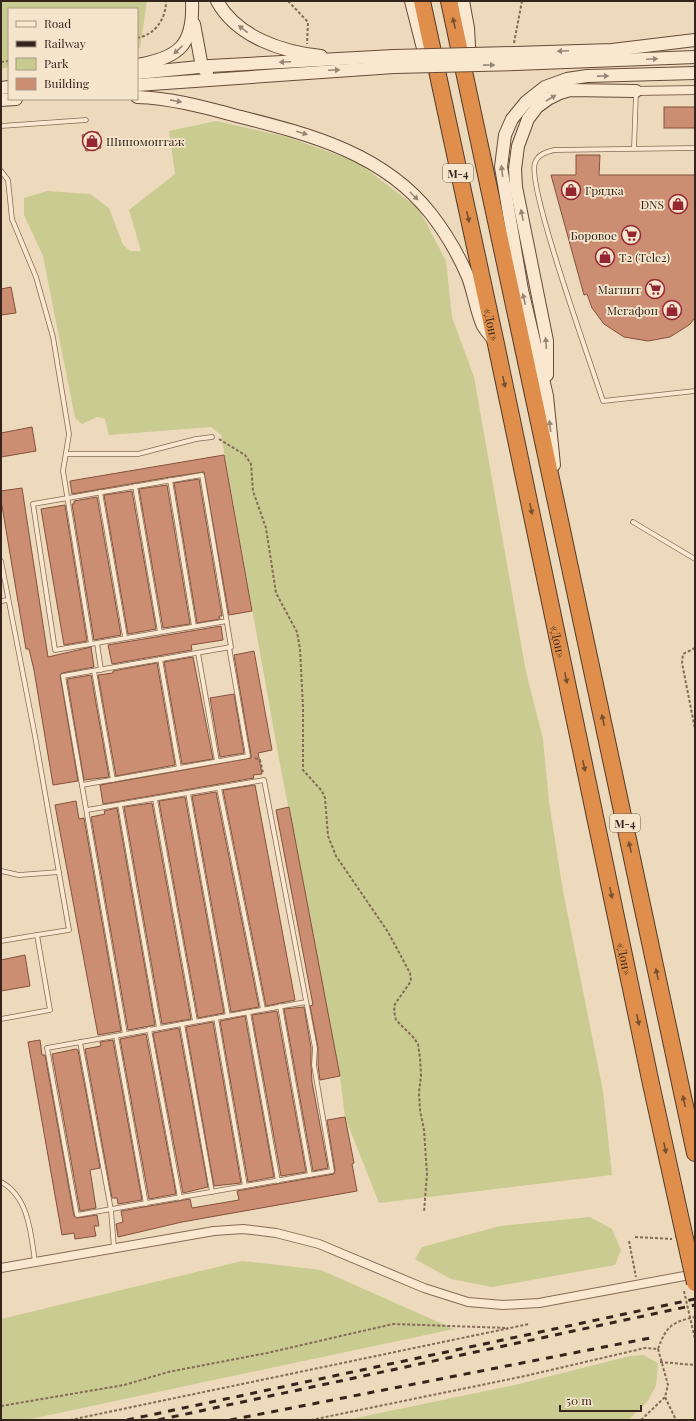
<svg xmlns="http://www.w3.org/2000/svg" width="696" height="1421" viewBox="0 0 696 1421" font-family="'Playfair Display',serif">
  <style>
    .green { fill: #cacb91 }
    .building { fill: #cc8e72; stroke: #84513c }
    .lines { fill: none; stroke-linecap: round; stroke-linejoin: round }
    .lane-casing { stroke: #856a56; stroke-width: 5.5 }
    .street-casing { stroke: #856a56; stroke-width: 10 }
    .secondary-casing { stroke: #664b39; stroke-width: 14 }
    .highway-casing { stroke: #52392b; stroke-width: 18 }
    .path { stroke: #856a56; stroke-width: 2; stroke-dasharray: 3 2; stroke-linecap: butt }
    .lane { stroke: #f9e8cf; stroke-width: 4 }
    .street { stroke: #f9e8cf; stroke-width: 8 }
    .secondary { stroke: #f9e8cf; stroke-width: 12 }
    .highway { stroke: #df8f4b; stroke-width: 16 }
    .rail { stroke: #34241b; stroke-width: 3; stroke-dasharray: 7 7; stroke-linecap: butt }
    .secondary-bridge-casing { stroke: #664b39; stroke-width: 14; stroke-linecap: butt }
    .highway-bridge-casing { stroke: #52392b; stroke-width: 18; stroke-linecap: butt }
    .path-bridge { stroke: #856a56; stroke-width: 2; stroke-dasharray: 3 2; stroke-linecap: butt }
    .secondary-bridge { stroke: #f9e8cf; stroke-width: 12 }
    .highway-bridge { stroke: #df8f4b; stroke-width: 16 }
    .oneway { fill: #784f2e }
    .oneway2 { fill: #968675 }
    .labels { text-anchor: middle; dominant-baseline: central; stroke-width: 3.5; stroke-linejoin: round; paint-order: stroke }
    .shield { fill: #f5e5cc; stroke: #6e5e50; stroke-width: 1 }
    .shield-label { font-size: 11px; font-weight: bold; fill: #34241b }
    .poi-label { font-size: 12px; fill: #34241b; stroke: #f5e5cc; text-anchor: end }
    .street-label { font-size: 12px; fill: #34241b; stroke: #f5e5cc }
  </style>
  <rect width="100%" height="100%" fill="#eddabc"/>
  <g class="green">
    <path d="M1,1H147L140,48H137V9H9V67L1,69Z"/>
    <path d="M216,121L288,137L357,162L419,209L446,261L452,317L474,377L526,672L543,739L549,802L563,891L603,1091L612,1175L379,1203L345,1117L340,1076L279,759L221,435L211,427L109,435L105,419L97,417L82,424L75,418L43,256L24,215V198L47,191L90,194L109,208L123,245L130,251H141L129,210L175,174L169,131Z"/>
    <path d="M590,1217L612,1229L621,1250L615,1265L492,1287L451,1279L415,1259L422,1247L500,1226Z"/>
    <path d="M242,1261L321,1270L454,1329L26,1420H1V1319Z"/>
    <path d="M643,1355L658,1363L656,1386L647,1402L628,1420H346L515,1385L630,1356Z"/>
  </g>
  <g class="building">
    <rect x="664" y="107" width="31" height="21"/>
    <path d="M98,132L101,148L86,151L82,135Z"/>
    <path d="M576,155H600L599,175H695V318L689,325L670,337L648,341L624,337L604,324L592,308L587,294L584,295L551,175H576Z"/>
    <path d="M11,287L16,313L1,315V289Z"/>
    <path d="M32,427L36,451L1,457V433Z"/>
    <path d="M224,455L252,611L229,615L204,472L170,477L72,494L70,481Z"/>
    <path d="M199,479L222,616H219L220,619L197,623L174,483Z"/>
    <path d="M167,485L190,624L163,628L139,489Z"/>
    <path d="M22,488L48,657L91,647L94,667L62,673L60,675L78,781L53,785L34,670L29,649H26L1,500V491Z"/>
    <path d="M132,491L156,629L128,634L104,495Z"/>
    <path d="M97,497L121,635L94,640L72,504H74V501Z"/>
    <path d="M65,505L87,641L64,645L41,509Z"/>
    <path d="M221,626L223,640L191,645L192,650L112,664L108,645Z"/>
    <path d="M254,651L272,750L258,753L262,774L253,775L254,778L103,804L100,785L251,758V755L234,655Z"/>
    <path d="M193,657L213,759L182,764L164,662Z"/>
    <path d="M157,663L175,765L116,776L98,675L113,673V671Z"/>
    <path d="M91,675L109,777L84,780L67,679Z"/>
    <path d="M234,694L244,753L220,757L210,698Z"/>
    <path d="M255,785L295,1000L266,1006L223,790Z"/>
    <path d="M216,792L259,1007L231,1012L192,796Z"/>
    <path d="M185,797L224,1013L198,1018L159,801Z"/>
    <path d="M76,801L79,819L84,818L121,1031L98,1035L55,805Z"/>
    <path d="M152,803L191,1019L162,1024L124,807Z"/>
    <path d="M289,807L340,1076L320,1080L318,1065V1047L310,1006L313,1005L276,810Z"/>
    <path d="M117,808L155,1025L128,1030L91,817L105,814L104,811Z"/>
    <path d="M25,955L30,986L1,991V960Z"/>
    <path d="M304,1007L311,1048V1065L312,1082L328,1168L313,1171L284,1009Z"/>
    <path d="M277,1011L306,1172L281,1176L252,1015Z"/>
    <path d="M245,1016L274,1177L248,1182L220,1021Z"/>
    <path d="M213,1022L241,1183L214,1186L186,1027Z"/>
    <path d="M179,1028L208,1187L183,1193L153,1033Z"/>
    <path d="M146,1034L176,1194L149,1199L120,1039Z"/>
    <path d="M40,1040L42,1055H45L74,1216L77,1218L97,1215L99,1226H94L96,1236L75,1239L74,1233L62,1235L28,1042Z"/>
    <path d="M113,1040L142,1200L118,1204L117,1198H112L85,1049L101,1046L100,1042Z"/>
    <path d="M76,1049L78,1050L100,1168L90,1170L96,1208L80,1211L52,1054Z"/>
    <path d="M345,1117L354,1163L352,1164L357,1191L182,1222L118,1237L116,1224L123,1222L121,1211L190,1199L192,1208L239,1200L237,1191L334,1174L335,1170L327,1120Z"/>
  </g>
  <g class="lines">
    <g class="lane-casing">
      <g id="lane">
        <path d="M1,126L86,120"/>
        <path d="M634,148L636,93"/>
        <path d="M695,148L554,150C547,152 538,154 535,163C526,184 592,367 603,401L695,391"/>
        <path d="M1,171L8,180L12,219L36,277L53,337L69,434L63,471L91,644"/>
        <path d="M66,454H138L196,439L212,437"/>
        <path d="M170,480L194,626"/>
        <path d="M135,486L160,632"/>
        <path d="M100,492L125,637"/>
        <path d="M633,522L695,559"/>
        <path d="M1,561L35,736L69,930L37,935"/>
        <path d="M1,601L8,600"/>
        <path d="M97,643L101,670"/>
        <path d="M198,653L217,761"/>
        <path d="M160,659L179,768"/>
        <path d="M94,671L113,780"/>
        <path d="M82,785L248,756L229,647"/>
        <path d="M219,788L263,1009"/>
        <path d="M188,793L228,1016"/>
        <path d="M155,799L195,1021"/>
        <path d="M120,805L159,1028"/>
        <path d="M87,810L264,780L315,1048L314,1065L332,1171L77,1215L47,1048L306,1002"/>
        <path d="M1,871L19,875L59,872"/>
        <path d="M1,941L37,935L50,1010L1,1019"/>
        <path d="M280,1006L310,1175"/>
        <path d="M248,1012L278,1181"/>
        <path d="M216,1018L245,1186"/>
        <path d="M182,1024L212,1192"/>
        <path d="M149,1029L180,1198"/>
        <path d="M125,1034L63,676L231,647L202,475L33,504L55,650L227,621"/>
        <path d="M116,1036L146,1204"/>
        <path d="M80,1042L111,1210L114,1248"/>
        <path d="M1,1182C29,1197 31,1234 35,1262"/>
      </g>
    </g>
    <g class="street-casing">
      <g id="street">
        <path d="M636,91L695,90"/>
        <path d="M1,1268L214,1231L243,1229L276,1233L319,1244L424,1288L468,1302L503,1305L539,1303L695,1274"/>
      </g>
    </g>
    <g class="secondary-casing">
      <g id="secondary">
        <path d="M217,1C237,37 282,52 321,56"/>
        <path d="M411,1L427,64"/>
        <path d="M463,1L468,28L470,64"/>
        <path d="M194,24L202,67L207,73"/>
        <path d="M515,53L612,50L695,40"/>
        <path d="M515,64L695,57"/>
        <path d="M137,65C179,58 194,45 192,1"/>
        <path d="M137,73L210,66L394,56"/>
        <path d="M137,85L394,67"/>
        <path d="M1,88L9,87"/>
        <path d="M137,97C172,98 207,108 241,117C312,135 384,154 431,214C445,232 459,256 468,277C474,293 476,310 483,326C486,331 491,336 494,341"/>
        <path d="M1,100L16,99"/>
        <path d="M547,375V341L516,187L515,169L518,146L528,119L537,107L548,99L560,93L570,90L636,91"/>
        <path d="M554,465L547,396L522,290L501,167L505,135L512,119L526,102L545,87L567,79L587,76L695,73"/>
      </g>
    </g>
    <g class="highway-casing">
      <g id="highway">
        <path id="s1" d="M422,1L496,344L651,1084L684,1234"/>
        <path d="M449,1L695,1153"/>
      </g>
    </g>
    <g class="path">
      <path d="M288,1L308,22L307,44"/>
      <path d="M137,38C155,35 166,19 166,1"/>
      <path d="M514,43L522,1"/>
      <path d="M1,62L9,61"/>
      <path d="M219,439L245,455L251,464L253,491L266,528L276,593L297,632L300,649L303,707V770L322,791L325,798L328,836L336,856L388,932L410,973L411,981L395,1004L394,1011L396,1020L414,1038L418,1044L420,1058L421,1076L419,1092L420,1110L424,1130L427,1174L424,1212"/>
      <path d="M695,648L683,654L682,663L695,729"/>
      <path d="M255,758L260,760L263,773"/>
      <path d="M635,1237L672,1239"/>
      <path d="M629,1241L636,1277"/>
      <path d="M658,1349L668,1385L665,1397L676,1420"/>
      <path d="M660,1362L695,1365"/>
      <path d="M1,1406L124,1385L168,1372L267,1353L393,1324L508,1328"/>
      <path d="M70,1420L529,1324"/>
      <path d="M311,1420L525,1376L645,1348L658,1349C666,1327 671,1322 695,1317"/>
      <path d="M641,1420L665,1397"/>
    </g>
    <use href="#lane" class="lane"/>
    <use href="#street" class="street"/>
    <use href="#secondary" class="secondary"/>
    <use href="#highway" class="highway"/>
    <g class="rail">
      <path d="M127,1420L695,1299"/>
      <path d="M158,1420L695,1305"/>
      <path d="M230,1420L650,1338"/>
    </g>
    <g class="secondary-bridge-casing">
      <g id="secondary-bridge">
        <path d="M394,56L515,53"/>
        <path d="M394,67L515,64"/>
      </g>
    </g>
    <g class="highway-bridge-casing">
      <path id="highway-bridge" d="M684,1234L695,1283"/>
    </g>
    <path class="path-bridge" d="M684,1291L695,1339"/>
    <use href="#secondary-bridge" class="secondary-bridge"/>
    <use href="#highway-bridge" class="highway-bridge"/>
  </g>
  <defs><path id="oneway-solid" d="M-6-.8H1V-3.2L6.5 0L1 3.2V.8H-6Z"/></defs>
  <g class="oneway">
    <use href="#oneway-solid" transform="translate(454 23) rotate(-102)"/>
    <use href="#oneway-solid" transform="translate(468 217) rotate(77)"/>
    <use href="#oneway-solid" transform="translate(504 382) rotate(78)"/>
    <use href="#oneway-solid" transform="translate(531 509) rotate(78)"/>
    <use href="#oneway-solid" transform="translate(566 678) rotate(78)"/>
    <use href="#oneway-solid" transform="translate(603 720) rotate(-102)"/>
    <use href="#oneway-solid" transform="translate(584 766) rotate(78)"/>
    <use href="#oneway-solid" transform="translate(630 847) rotate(-102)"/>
    <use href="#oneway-solid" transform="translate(611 893) rotate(78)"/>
    <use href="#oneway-solid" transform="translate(657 974) rotate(-102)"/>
    <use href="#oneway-solid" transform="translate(638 1020) rotate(78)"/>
    <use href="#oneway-solid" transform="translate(684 1101) rotate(-102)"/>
    <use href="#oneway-solid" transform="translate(665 1148) rotate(78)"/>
  </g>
  <g class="oneway2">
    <use href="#oneway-solid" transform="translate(243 29) rotate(-143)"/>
    <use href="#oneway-solid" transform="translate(178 50) rotate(137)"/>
    <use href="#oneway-solid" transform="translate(563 51) rotate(178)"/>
    <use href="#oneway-solid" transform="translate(652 59) rotate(-2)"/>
    <use href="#oneway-solid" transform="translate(285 62) rotate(177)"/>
    <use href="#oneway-solid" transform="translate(489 65) rotate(-1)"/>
    <use href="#oneway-solid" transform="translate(334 70) rotate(-3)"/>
    <use href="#oneway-solid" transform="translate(603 76) rotate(-1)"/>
    <use href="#oneway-solid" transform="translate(551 98) rotate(-31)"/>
    <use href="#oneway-solid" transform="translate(176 101) rotate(11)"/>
    <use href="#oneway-solid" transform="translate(302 133) rotate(16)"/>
    <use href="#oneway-solid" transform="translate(502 171) rotate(-97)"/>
    <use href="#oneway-solid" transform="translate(414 196) rotate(45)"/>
    <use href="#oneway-solid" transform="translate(522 215) rotate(-101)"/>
    <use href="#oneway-solid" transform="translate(524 299) rotate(-103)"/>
    <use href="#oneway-solid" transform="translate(546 343) rotate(-94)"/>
    <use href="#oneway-solid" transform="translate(550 426) rotate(-97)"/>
  </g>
  <defs>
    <g id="shop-ring" transform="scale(1)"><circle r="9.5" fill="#f5e5cc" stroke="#942632" stroke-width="1.5"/><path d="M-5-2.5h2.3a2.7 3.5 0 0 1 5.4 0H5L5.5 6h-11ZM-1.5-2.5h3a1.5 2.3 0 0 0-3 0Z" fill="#942632"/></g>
    <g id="supermarket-ring" transform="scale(1)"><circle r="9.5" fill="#f5e5cc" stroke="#942632" stroke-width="1.5"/><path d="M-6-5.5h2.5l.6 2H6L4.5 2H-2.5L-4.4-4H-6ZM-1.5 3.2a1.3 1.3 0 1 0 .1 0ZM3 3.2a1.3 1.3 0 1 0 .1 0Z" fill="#942632"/></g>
  </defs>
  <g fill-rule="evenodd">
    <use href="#shop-ring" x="92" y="141"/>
    <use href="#shop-ring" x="571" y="190"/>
    <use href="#shop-ring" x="678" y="204"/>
    <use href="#supermarket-ring" x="631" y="235"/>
    <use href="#shop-ring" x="605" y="257"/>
    <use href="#supermarket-ring" x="655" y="289"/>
    <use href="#shop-ring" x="672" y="310"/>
  </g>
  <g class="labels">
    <g class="shield">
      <rect x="443" y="164" width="30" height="18" rx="3"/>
      <rect x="610" y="814" width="30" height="18" rx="3"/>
    </g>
    <g class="shield-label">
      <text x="458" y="173">М-4</text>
      <text x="625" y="823">М-4</text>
    </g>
    <g class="poi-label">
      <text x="106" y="141" text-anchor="start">Шиномонтаж</text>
      <text x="585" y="190" text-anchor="start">Грядка</text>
      <text x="664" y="204">DNS</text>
      <text x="617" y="235">Боровое</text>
      <text x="619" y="257" text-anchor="start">T2 (Tele2)</text>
      <text x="641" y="289">Магнит</text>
      <text x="658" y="310">Мегафон</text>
    </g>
    <g class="street-label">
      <text stroke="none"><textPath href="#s1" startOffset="331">«Дон»</textPath></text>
      <text stroke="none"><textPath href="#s1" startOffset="655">«Дон»</textPath></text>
      <text stroke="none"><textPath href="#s1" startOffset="979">«Дон»</textPath></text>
    </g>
  </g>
  <rect width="696" height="1421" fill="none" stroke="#34241b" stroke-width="4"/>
  <rect x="8" y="8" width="130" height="92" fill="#f5e5cc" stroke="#a89885"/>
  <rect x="16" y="21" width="20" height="6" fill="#f9e8cf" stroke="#a89885"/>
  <text x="44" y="28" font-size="12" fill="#34241b">Road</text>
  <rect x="16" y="41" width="20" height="6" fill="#34241b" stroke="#a89885"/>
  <text x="44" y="48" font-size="12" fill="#34241b">Railway</text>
  <rect x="16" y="58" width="20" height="12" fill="#cacb91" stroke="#a89885"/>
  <text x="44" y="68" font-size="12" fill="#34241b">Park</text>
  <rect x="16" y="78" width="20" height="12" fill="#cc8e72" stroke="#a89885"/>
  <text x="44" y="88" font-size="12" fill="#34241b">Building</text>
  <path d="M560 1405v6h81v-6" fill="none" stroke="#34241b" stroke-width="2"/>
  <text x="566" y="1405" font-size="12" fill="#34241b" stroke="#f5e5cc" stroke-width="3" paint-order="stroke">50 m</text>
</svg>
